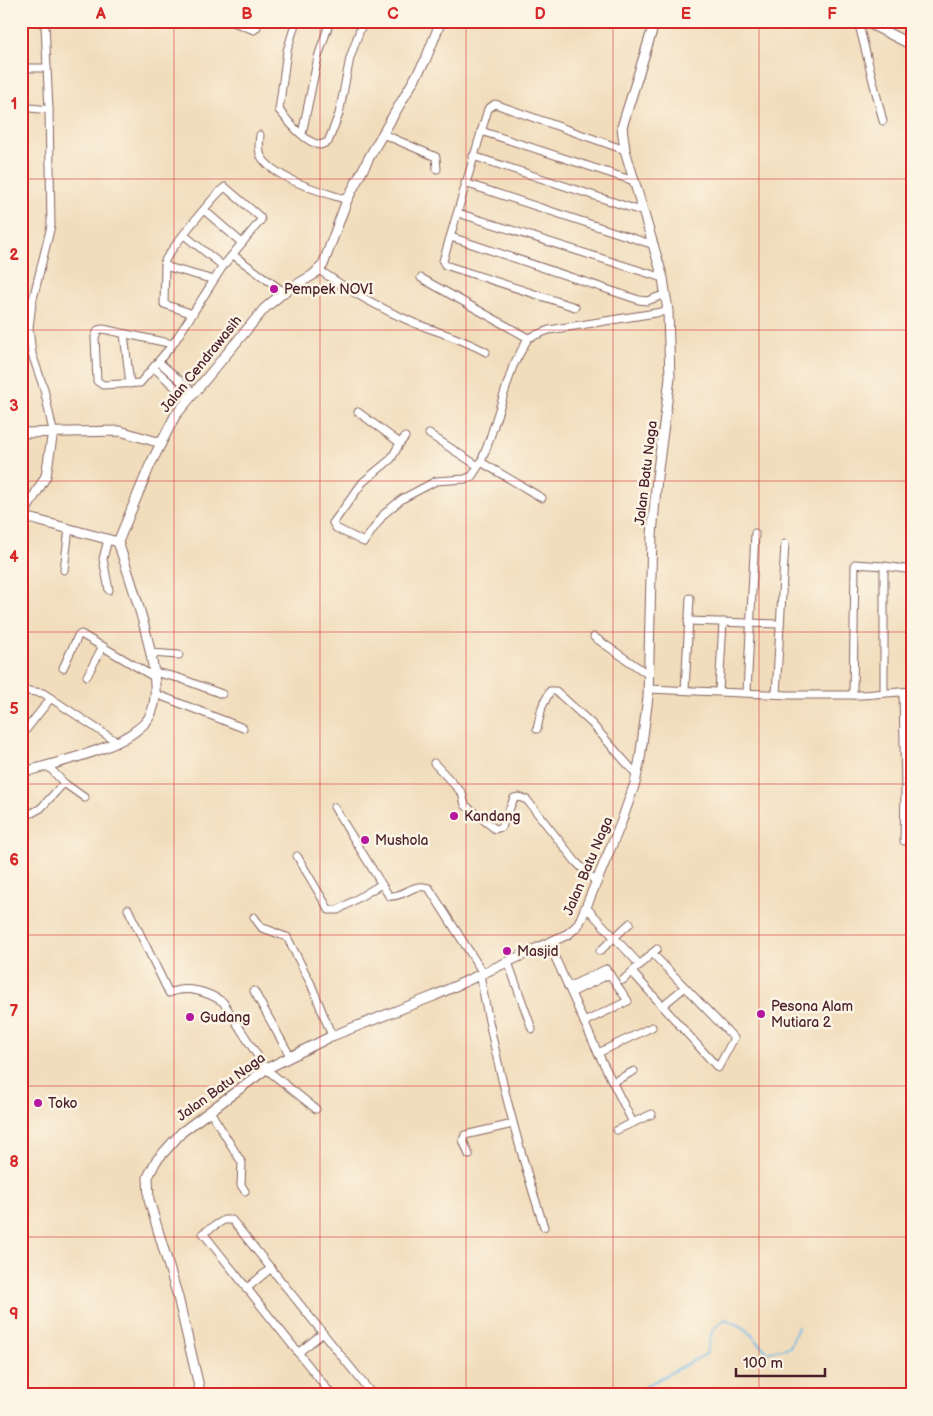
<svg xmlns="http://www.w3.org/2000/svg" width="933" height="1416" viewBox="0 0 933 1416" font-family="'Balsamiq Sans',sans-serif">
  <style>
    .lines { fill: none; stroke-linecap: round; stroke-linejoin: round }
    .stream { stroke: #70bbe9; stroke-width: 2 }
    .minor-casing { stroke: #84625e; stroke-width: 9 }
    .tertiary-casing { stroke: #84625e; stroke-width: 11 }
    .minor { stroke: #fff; stroke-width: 7 }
    .tertiary { stroke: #fff; stroke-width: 9 }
    .grid { fill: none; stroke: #d62828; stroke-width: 1; stroke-opacity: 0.55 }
    .poi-dot { fill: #b5179e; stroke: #fcf5e5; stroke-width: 2 }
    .labels { text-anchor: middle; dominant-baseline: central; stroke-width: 5; stroke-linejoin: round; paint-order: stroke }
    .poi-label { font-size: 14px; fill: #4a1f2b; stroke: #fcf5e5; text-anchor: start }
    .street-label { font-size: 14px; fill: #4a1f2b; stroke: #fcf5e5 }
    .neatline { fill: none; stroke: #d62828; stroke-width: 2 }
    .grid-label { font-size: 16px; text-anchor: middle; font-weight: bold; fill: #d62828 }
  </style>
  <rect width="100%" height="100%" fill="#fcf5e5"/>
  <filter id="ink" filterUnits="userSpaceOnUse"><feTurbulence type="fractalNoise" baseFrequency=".02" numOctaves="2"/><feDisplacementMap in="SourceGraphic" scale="10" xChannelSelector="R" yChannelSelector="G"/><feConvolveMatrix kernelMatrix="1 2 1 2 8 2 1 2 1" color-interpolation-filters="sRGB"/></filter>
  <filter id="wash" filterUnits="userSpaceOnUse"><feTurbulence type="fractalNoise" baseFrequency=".0096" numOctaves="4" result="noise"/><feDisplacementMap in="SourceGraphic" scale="20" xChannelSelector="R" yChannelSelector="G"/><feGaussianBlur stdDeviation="1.12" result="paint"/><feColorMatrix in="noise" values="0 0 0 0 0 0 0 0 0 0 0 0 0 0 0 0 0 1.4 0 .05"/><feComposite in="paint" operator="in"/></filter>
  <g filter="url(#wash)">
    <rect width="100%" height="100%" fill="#f1ddbc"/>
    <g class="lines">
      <path class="stream" d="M629,1395L706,1354L713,1329L725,1319L746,1329L767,1352L790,1347L798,1327"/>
    </g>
  </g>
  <g filter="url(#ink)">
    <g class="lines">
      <g class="minor-casing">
        <g id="minor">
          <path d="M230,21L254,30L257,27V21"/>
          <path d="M296,21L287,51L279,110C289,122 304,142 320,145L328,142L339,114L350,58L363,21"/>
          <path d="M858,21L883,121"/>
          <path d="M21,22L38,21L45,25L49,110"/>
          <path d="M21,68H47"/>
          <path d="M21,107L49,110L51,226L32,303L29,328L32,354L44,389L53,431"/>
          <path d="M481,131L634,181"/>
          <path d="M302,134L318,57L330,21"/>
          <path d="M383,134L436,157L437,169"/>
          <path d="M260,135C259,143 258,152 262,158C277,180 323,192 347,200"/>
          <path d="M473,156L644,212"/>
          <path d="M465,183L654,245"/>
          <path d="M204,210L242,243"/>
          <path d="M458,213L663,278"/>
          <path d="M184,235L223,266"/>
          <path d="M451,237L639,300L647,301L666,294"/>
          <path d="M233,255L284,292"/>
          <path d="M165,266L164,304L193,314"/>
          <path d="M319,270C348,290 381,309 414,323C438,332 463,339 486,352"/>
          <path d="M421,278L528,338"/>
          <path d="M21,299L32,303"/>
          <path d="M575,307L445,265L443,261L488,109L495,104L625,150"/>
          <path d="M124,334L130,384"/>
          <path d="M173,344L103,329L98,330L95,337L97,381L103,385L140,383L173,344L223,266L261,220L260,217L225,187C216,193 167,253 164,263L168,267L214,280"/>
          <path d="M159,362L193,392"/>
          <path d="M154,368L188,399"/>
          <path d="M358,412L400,443L391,459L363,482L333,523L336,528L364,542L384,514L402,499L436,481L465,479L472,476L481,462L488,444L513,366L528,338L549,330L668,311"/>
          <path d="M429,434L478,466"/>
          <path d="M400,443L405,437"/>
          <path d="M481,462L542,498"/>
          <path d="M108,539L103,559L109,590"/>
          <path d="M64,570L69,528"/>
          <path d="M688,621L780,624"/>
          <path d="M594,637L649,675"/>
          <path d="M150,653L179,655"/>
          <path d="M63,668L78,636L81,634L154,677"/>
          <path d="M154,672L179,678L222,694"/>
          <path d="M87,676L103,646"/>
          <path d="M648,689L789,695H862L912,691"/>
          <path d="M21,690L43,693L117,742"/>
          <path d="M685,690L690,598"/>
          <path d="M719,691L723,622"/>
          <path d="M747,692L755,533"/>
          <path d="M903,692L905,790L904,841"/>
          <path d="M884,693V566L912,570"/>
          <path d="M156,694L243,728"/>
          <path d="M776,694L785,544"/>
          <path d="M853,695L855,564L884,566"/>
          <path d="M537,729L542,707L550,691H556L592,724L637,775"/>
          <path d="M21,736L51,698"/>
          <path d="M434,763L462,793L465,805L495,829L502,827L514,798L519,797L527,800L576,862L596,882"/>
          <path d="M47,765L64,783L85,798"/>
          <path d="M334,807L389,896C404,898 413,882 429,888L483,973"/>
          <path d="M32,813L41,808L64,783"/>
          <path d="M297,856L329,910H338L380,885"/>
          <path d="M586,907L640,965"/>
          <path d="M128,909L168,991L169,993C187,985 208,992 223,1002L266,1069L316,1109"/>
          <path d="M254,917L262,928C271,930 279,935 287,937L311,984L332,1036"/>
          <path d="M549,944L598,1053L633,1123"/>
          <path d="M600,951L630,923"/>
          <path d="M508,962L532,1029"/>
          <path d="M632,972L718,1068L734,1038L652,953"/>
          <path d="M480,974C495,1060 517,1144 544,1227"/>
          <path d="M623,980L657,949"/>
          <path d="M568,987L606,969L628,1001L584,1022"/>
          <path d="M254,991L290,1056"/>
          <path d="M571,993L610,974"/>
          <path d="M662,1006L684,988"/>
          <path d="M598,1053L652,1027"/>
          <path d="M613,1082L634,1071"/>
          <path d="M210,1111L242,1163L241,1185L245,1191"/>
          <path d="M617,1130L652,1114"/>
          <path d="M469,1155L463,1140L465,1135L513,1124"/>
          <path d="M246,1289L271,1268"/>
          <path d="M298,1353L323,1333"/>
          <path d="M332,1395L203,1233L224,1220H232L372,1394"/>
        </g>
      </g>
      <g class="tertiary-casing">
        <g id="tertiary">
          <path d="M864,21L912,45"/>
          <path d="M53,431L46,476L26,510L25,517L118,542"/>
          <path d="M21,433L120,431L161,443"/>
          <path d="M21,773C54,763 112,751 138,729C145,724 151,716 153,708C164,673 130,579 118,542L150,465L175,416L264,309L284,292L313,275L323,265L347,200L371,154L425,61L441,21"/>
          <path d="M201,1395L178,1297L149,1200L148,1177L156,1161L182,1132L266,1069L332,1036L434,996L568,934L577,926L581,919L621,823L635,783L640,759L648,697L652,535L657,477L670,378L668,311L663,278L625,150L622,127L655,21"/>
        </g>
      </g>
      <use href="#minor" class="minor"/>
      <use href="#tertiary" class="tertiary"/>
    </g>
  </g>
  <path class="grid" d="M174,21V1395M320,21V1395M466,21V1395M613,21V1395M759,21V1395M21,179H912M21,330H912M21,481H912M21,632H912M21,784H912M21,935H912M21,1086H912M21,1237H912"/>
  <g class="poi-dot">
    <circle cx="274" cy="289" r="5"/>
    <circle cx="454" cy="816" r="5"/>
    <circle cx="365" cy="840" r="5"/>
    <circle cx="507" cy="951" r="5"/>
    <circle cx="761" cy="1014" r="5"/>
    <circle cx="190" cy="1017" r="5"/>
    <circle cx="38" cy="1103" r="5"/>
  </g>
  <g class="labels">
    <g class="poi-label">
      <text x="284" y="289">Pempek NOVI</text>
      <text x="464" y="816">Kandang</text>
      <text x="375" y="840">Mushola</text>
      <text x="517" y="951">Masjid</text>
      <text x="771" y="1006">Pesona Alam<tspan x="771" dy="16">Mutiara 2</tspan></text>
      <text x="200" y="1017">Gudang</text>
      <text x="48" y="1103">Toko</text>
    </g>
    <g class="street-label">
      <text transform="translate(201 364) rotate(-51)">Jalan Cendrawasih</text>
      <text transform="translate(646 473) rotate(-83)">Jalan Batu Naga</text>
      <text transform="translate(588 866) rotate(-67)">Jalan Batu Naga</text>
      <text transform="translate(221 1087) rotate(-36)">Jalan Batu Naga</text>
    </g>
  </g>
  <rect width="933" height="1416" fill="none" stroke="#fcf5e5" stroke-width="55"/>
  <path d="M736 1368v8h89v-8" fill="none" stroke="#4a1f2b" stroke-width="2.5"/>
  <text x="743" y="1368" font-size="15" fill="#4a1f2b" stroke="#fcf5e5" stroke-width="4" paint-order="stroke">100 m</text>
  <rect x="28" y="28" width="878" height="1360" class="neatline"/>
  <g class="grid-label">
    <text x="101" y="19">A</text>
    <text x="247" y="19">B</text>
    <text x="393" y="19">C</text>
    <text x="540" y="19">D</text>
    <text x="686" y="19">E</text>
    <text x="832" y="19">F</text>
    <text x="14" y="109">1</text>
    <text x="14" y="260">2</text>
    <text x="14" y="411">3</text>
    <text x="14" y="562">4</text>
    <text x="14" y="714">5</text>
    <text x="14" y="865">6</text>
    <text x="14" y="1016">7</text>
    <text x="14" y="1167">8</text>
    <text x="14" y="1319">9</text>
  </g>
</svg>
